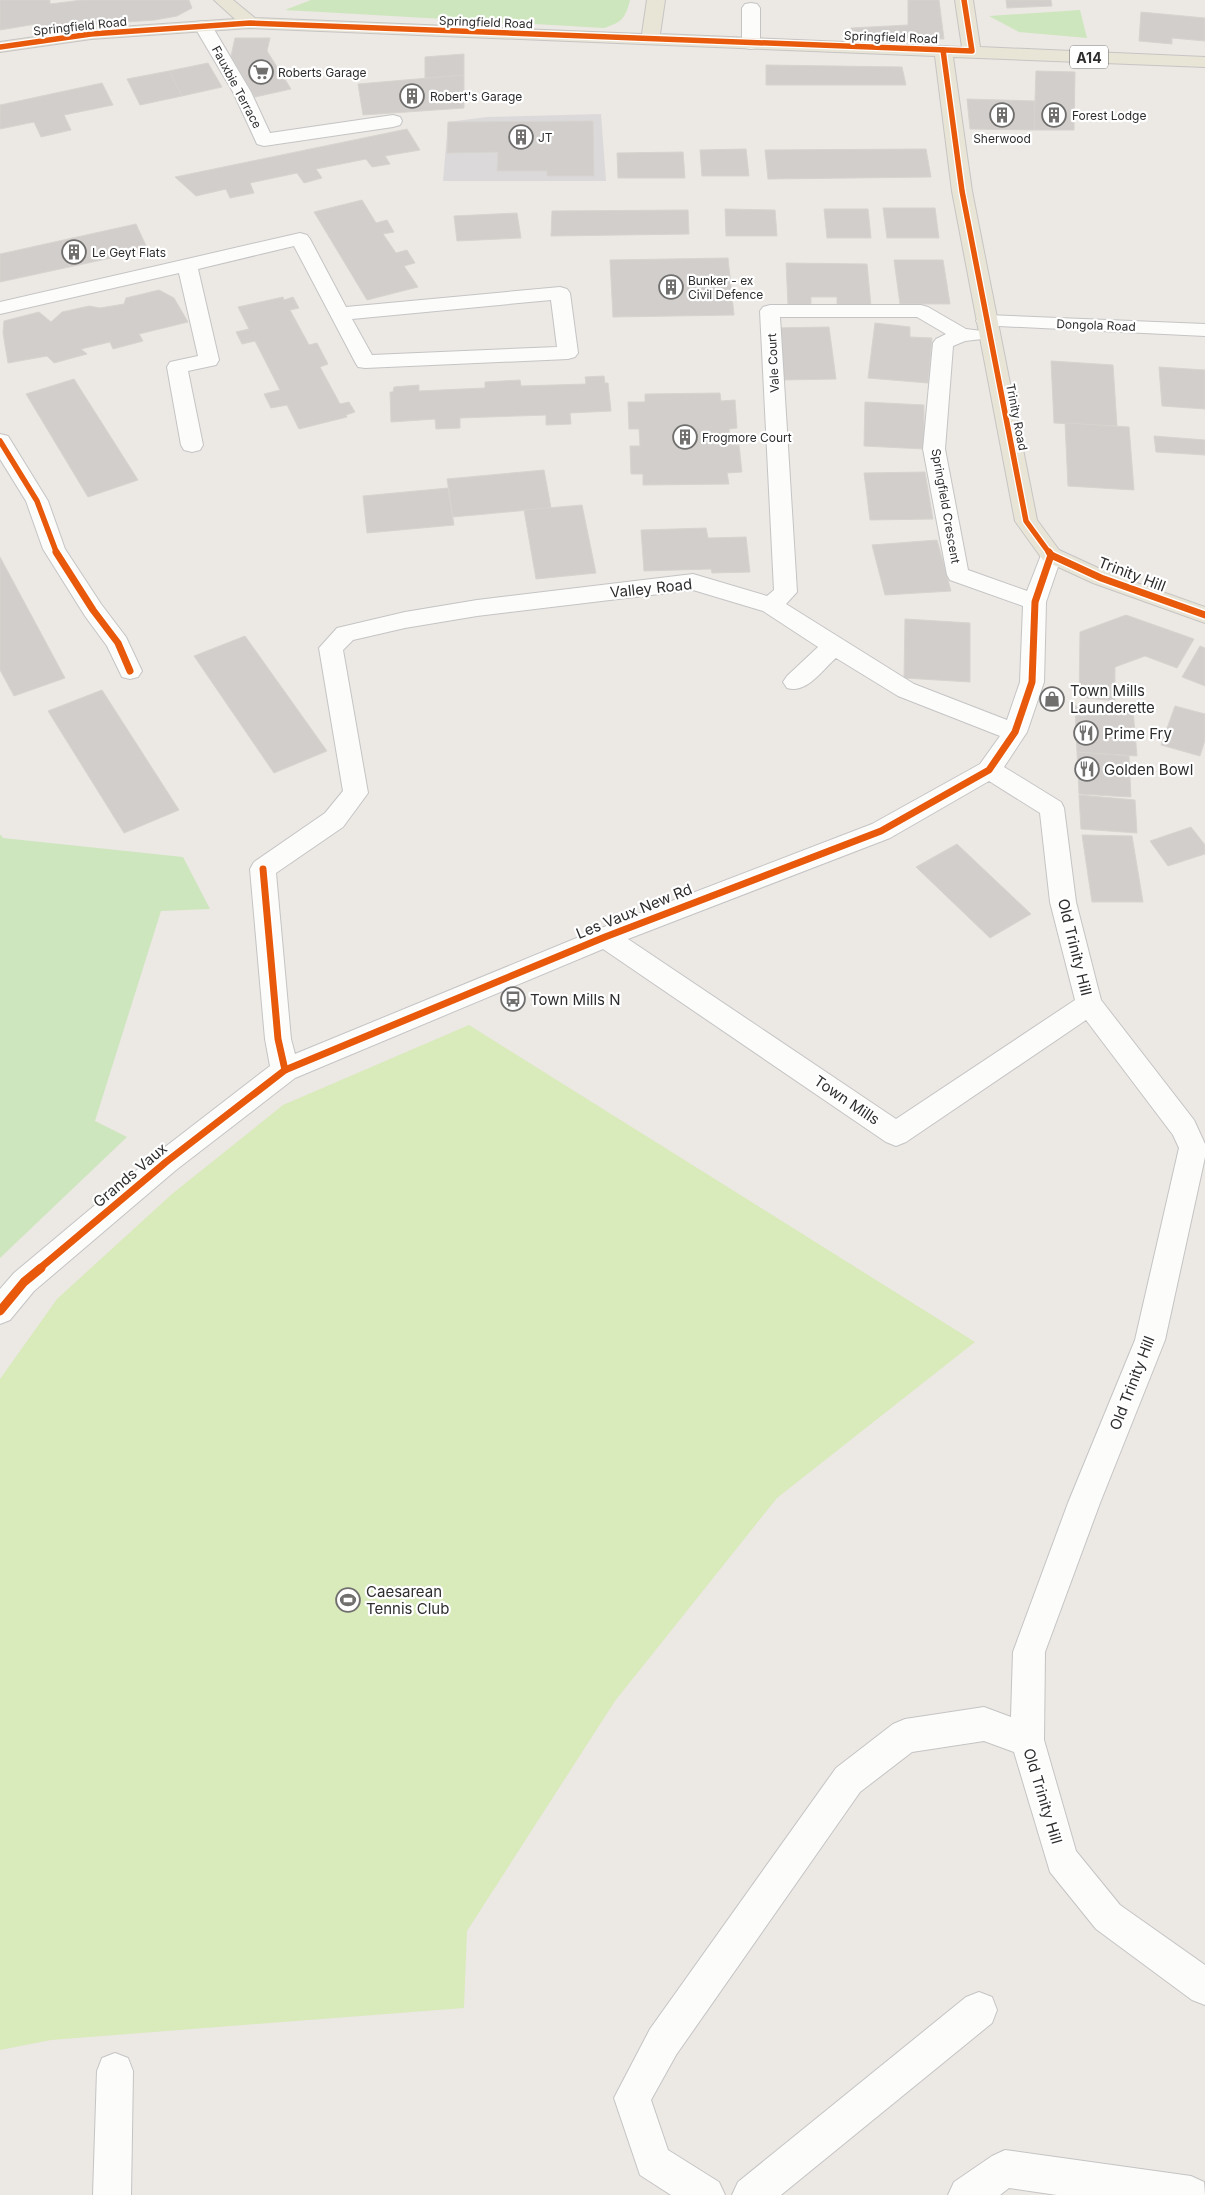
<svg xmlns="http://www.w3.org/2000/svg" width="1205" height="2195" viewBox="0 0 1205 2195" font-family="Inter,sans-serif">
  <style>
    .industrial { fill: #dcd9db }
    .green { fill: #cee6be }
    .pitch { fill: #d9eabb }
    .building { fill: #d1cecb; stroke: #d7d4d0 }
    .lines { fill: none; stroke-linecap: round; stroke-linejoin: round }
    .minor-casing { stroke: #c5c4c5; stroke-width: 2 }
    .major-casing { stroke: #c6c5c4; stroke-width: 2 }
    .minor { fill: #fcfcfb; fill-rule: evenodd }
    .major { fill: #e8e4d6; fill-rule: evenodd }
    .cycleway-far2-casing { stroke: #fff; stroke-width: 8 }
    .cycleway-far1-casing { stroke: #fff; stroke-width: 10 }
    .cycleway-casing { stroke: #fff; stroke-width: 12 }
    .cycleway-far2 { stroke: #e8590c; stroke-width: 5.5 }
    .cycleway-far1 { stroke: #e8590c; stroke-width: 7 }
    .cycleway { stroke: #e8590c; stroke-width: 9 }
    .labels { text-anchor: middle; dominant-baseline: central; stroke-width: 4.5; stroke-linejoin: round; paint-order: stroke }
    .far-street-label { font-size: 12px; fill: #2e2e2e; stroke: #fff }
    .far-poi-label { font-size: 12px; fill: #2e2e2e; stroke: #fff; text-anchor: start }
    .shield { fill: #fff; stroke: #6d6d6d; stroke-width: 1 }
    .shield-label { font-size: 14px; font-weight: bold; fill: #2e2e2e }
    .street-label { font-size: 15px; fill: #2e2e2e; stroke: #fff }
    .poi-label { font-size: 15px; fill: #2e2e2e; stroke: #fff; text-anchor: start }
  </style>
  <rect width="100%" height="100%" fill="#ece8e4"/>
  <path class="industrial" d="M601,114L606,181H443L448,122L487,117Z"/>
  <g class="green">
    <path d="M311,0H630C625,19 622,22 604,28L285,10Z"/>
    <path d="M1080,10L1087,38L1019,32L989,16Z"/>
    <path d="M0,834L3,838L183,857L210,909L161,911L95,1121L127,1137L0,1258Z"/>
  </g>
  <path class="pitch" d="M469,1025L975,1342L777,1498L615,1701L467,1931L464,2008L51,2040L0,2050V1379L57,1299L172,1194L283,1105Z"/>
  <g class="building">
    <path d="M0,0H50V4L82,0H189L192,8L177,16L155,20L40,28L36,24L0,30Z"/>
    <path d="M908,0H939L944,39L853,36L851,28L908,25Z"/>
    <path d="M1006,0H1051L1052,6L1007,8Z"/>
    <path d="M1141,12L1205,18V41L1172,38V44L1139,41Z"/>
    <path d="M235,38H270L267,51L291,89L255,97L231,56Z"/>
    <path d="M464,54V75L425,78V57Z"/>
    <path d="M208,63L222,87L182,96L169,71Z"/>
    <path d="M766,65L902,67L906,85H766Z"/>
    <path d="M169,71L182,96L140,105L127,79Z"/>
    <path d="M1036,71L1075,72L1074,130H1034Z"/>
    <path d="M464,75V108L363,115L358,84Z"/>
    <path d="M102,83L113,105L64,115L71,130L41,137L34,122L0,129V105Z"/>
    <path d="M967,99L1035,101L1034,130L970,129Z"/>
    <path d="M593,121L594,176H547V171H497L498,152L447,153L448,122Z"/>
    <path d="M407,129L420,150L385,156L390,164L372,167L366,159L316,169L322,178L304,183L297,173L250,183L254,193L230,198L226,189L196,196L175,177Z"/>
    <path d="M746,149L749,176H702L700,150Z"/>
    <path d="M926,149L931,177L768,179L765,150Z"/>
    <path d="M683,152L685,178H618L617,153Z"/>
    <path d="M362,200L376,223L387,220L394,232L383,234L396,253L407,250L415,263L404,266L418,287L367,300L314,212Z"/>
    <path d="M883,208H935L939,238H887Z"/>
    <path d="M725,209L775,210L777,236H726Z"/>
    <path d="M824,209H868L871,238H827Z"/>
    <path d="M688,210L689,234L551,236L552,211Z"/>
    <path d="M517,213L521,238L457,241L454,216Z"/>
    <path d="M136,224L148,250L0,282V254Z"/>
    <path d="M728,258L734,315L613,317L610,260Z"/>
    <path d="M894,260H943L950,304H900Z"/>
    <path d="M786,263L867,264L871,306L837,305V297H811V305H788Z"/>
    <path d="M159,290L174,298L188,322L139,334L143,341L113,349L110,342L81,349L87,354L54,363L47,356L8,363L3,333L4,321L39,312L51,322L62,312L89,306L100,308L124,304L126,298Z"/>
    <path d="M283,297L284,300L293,297L299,308L290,310L309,345L317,343L328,364L320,367L340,404L349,402L355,412L346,415L347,417L299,429L287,405L271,408L264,394L280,390L255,341L242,344L236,332L249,329L238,307Z"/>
    <path d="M875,323L910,327V337L932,338L928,383L868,378Z"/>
    <path d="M829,327L836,379L780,380L773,328Z"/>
    <path d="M1051,361L1113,365L1117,426L1054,423Z"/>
    <path d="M1159,367L1205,370V409L1162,406Z"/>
    <path d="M604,376L605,383H608L611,411L570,413L571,424L546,425V415L460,418V428L436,429L435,419L391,422L390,392H393L394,387L419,385V391L485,388V382L520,380L521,386L586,384L585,377Z"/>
    <path d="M74,379L138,480L88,497L26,394Z"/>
    <path d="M720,393L721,401L735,400L737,428L729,429L731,445H739L742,472L727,473L729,484L643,485V474H631L630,446H640L639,429H629L628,402H645V394Z"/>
    <path d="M865,402L924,405V449L864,446Z"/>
    <path d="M1065,423L1129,427L1134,490L1068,486Z"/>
    <path d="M1154,436L1205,440V455L1156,452Z"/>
    <path d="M544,470L551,508L453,517L447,479Z"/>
    <path d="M925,472L933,519L870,520L864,473Z"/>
    <path d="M448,488L454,525L367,533L363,496Z"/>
    <path d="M582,505L596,573L536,579L524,510Z"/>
    <path d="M706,528L708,538L746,537L750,572L712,573L711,569L644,571L641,530Z"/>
    <path d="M937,540L951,591L885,595L872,545Z"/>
    <path d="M0,557L65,678L14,696L0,670Z"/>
    <path d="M1126,615L1194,639L1177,668L1145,656L1115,667V701L1079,697L1080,632Z"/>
    <path d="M905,619L970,623V682L904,678Z"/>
    <path d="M245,636L327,751L274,773L194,656Z"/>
    <path d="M1200,646L1205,648V686L1182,677Z"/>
    <path d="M102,690L179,810L124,833L48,711Z"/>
    <path d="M1075,706L1133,710L1137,756L1077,752Z"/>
    <path d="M1175,706L1205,714V740L1200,756L1161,745Z"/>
    <path d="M1077,752L1129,756L1131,797L1079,794Z"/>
    <path d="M1079,795L1135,800L1137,833L1081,829Z"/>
    <path d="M1191,827L1205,845V854L1168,866L1150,841Z"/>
    <path d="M1082,835L1132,836L1143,902H1092Z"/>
    <path d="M957,844L1031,914L990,938L916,867Z"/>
  </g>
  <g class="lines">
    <g class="minor-casing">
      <g id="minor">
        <path d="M751,3L757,4L760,8V44L757,48L751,49L745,48L742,44V8L745,4Z"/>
        <path d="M203,21L209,22L212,26L251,92L270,133L393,115L400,117L402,121L400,125L393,127L264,146L257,144L233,92L194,26L197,22Z"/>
        <path d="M300,233L307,235L310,239L346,307L560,287L567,289L570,293L578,353L575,357L568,359L365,368L358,367L355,362L294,246L198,269L219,360L216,365L188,371L203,445L200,450L192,452L184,450L181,445L167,367L170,362L198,356L179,273L0,314V302ZM551,300L557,347L372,355L352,319Z"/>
        <path d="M770,305H921L928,307L966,329L982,331L985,335L982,339L965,341L953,346L945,449L968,570L1027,591L1043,550L1051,547L1059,550L1062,555L1046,602L1044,682L1027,732L1004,767L1061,802L1064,808L1076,902L1101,1000L1194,1120L1205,1144V1157L1165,1340L1100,1503L1045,1652L1044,1740L1076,1851L1120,1905L1205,1965V2005L1192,2000L1096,1929L1050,1872L1014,1752L984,1741L912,1752L860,1792L676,2055L651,2100L668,2150L719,2182L725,2195H671L640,2175L614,2098L650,2029L836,1768L893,1724L905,1719L984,1707L1011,1717L1013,1652L1068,1503L1135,1340L1179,1148L1173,1135L1086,1020L906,1142L896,1146L886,1142L603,949L295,1078L176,1170L34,1291L10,1320L0,1324V1289L14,1273L156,1154L270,1066L265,1039L250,869L254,862L325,813L343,791L319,648L337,628L405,612L477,600L693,574L767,596L774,590L760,311L763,307ZM780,317H917L946,334L936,339L933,343L923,449L947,575L950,580L1023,606L1020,682L1007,720L914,684L786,604L797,592ZM693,590L763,611L818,647L787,676L783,682L787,688C807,694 822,670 836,658L898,696L1000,736L980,764L872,824L596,930L295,1054L291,1039L276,873L343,827L368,793L343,650L353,640L405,628L477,616ZM989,781L1040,813L1050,902L1075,1000L896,1119L628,939L890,838Z"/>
        <path d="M986,315L1205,324V336L979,325L976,321L979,317Z"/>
        <path d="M0,434L8,436L48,501L65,549L101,604L126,637L142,671L138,677L130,679L122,677L107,646L85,616L43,549L26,501L0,459Z"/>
        <path d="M979,1992L992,1997L997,2010L992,2023L781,2195H732L738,2182L966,1997Z"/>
        <path d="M115,2053L128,2058L133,2071L131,2195H93L97,2071L102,2058Z"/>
        <path d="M1005,2150L1191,2176L1204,2182L1205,2195H1057L1009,2188L1000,2195H948L954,2182L992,2156Z"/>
      </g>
    </g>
    <g class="major-casing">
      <path id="major" d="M214,0H233L255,18L642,34L647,0H665L660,34L962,47L955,0H973L980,47L1205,57V67L953,57L972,191L1037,520L1059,550L1109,573L1205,607V623L1093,583L1043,560L1015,521L952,191L935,56L250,28L91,39L0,52V42L91,29L235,19Z"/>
    </g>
    <use href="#minor" class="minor"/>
    <use href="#major" class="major"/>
    <g class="cycleway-far2-casing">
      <g id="cycleway-far2">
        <path d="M0,47L91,34L250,23L972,51L964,0"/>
        <path d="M943,50L962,191L1026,521L1050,554"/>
        <path d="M0,441L37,501L57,554"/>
      </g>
    </g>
    <g class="cycleway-far1-casing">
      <g id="cycleway-far1">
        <path d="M56,552L93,610L118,643L130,671"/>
        <path d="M1049,552L1051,555"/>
        <path d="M1051,555L1101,578L1205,615"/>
        <path d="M263,869L278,1039L285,1070"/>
        <path d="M39,1269L166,1162L285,1070L605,937L881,831L989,770L1015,732L1032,682L1035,602L1051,555"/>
      </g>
    </g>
    <g class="cycleway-casing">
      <path id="cycleway" d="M0,1311L24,1282L41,1268"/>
    </g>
    <use href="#cycleway-far2" class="cycleway-far2"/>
    <use href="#cycleway-far1" class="cycleway-far1"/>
    <use href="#cycleway" class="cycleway"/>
  </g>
  <defs>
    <g id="supermarket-ring" transform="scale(1.25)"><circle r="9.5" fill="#fff" stroke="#706f6e" stroke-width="1.5"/><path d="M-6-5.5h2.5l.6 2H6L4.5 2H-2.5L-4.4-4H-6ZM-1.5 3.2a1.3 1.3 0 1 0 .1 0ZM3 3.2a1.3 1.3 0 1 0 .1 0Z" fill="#706f6e"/></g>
    <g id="building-ring" transform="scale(1.25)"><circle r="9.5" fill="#fff" stroke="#706f6e" stroke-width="1.5"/><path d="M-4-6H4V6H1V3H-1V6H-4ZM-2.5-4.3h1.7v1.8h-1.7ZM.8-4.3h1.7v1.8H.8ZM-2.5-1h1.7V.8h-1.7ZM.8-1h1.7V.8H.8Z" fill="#706f6e"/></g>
    <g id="shop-ring" transform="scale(1.25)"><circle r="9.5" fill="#fff" stroke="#706f6e" stroke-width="1.5"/><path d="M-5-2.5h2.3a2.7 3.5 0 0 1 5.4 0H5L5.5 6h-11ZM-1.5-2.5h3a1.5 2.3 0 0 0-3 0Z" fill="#706f6e"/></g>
    <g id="restaurant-ring" transform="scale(1.25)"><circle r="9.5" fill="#fff" stroke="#706f6e" stroke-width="1.5"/><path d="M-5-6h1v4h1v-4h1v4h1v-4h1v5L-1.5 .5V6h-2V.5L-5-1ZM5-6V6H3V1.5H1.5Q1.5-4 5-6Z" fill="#706f6e"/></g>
    <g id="bus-ring" transform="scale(1.25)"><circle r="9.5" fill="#fff" stroke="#706f6e" stroke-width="1.5"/><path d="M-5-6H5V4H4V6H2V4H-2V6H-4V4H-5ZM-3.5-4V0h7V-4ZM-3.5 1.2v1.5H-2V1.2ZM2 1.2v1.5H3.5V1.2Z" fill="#706f6e"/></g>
    <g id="stadium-ring" transform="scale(1.25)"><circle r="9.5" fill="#fff" stroke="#706f6e" stroke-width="1.5"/><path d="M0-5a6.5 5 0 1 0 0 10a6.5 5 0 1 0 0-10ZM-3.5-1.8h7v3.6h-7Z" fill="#706f6e"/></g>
  </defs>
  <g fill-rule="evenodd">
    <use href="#supermarket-ring" x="261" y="72"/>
    <use href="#building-ring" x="412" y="96"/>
    <use href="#building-ring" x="1002" y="115"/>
    <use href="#building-ring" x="1054" y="115"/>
    <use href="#building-ring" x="521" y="137"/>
    <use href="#building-ring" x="74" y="252"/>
    <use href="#building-ring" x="671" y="287"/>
    <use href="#building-ring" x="685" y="437"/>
    <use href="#shop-ring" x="1052" y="699"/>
    <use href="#restaurant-ring" x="1086" y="733"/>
    <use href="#restaurant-ring" x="1087" y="769"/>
    <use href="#bus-ring" x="513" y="999"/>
    <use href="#stadium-ring" x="348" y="1600"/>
  </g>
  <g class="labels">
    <g class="far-street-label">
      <text transform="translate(486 22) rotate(2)">Springfield Road</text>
      <text transform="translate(80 26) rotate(-6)">Springfield Road</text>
      <text transform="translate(891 37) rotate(2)">Springfield Road</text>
      <text transform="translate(237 87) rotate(62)">Fauxbie Terrace</text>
      <text transform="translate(1096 325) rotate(2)">Dongola Road</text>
      <text transform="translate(773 363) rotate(-93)">Vale Court</text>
      <text transform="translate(1017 417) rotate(79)">Trinity Road</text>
      <text transform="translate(946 506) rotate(80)">Springfield Crescent</text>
    </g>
    <g class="far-poi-label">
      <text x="278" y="72">Roberts Garage</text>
      <text x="430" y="96">Robert's Garage</text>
      <text x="1072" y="115">Forest Lodge</text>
      <text x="538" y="137">JT</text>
      <text x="1002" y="138" text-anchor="middle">Sherwood</text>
      <text x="92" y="252">Le Geyt Flats</text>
      <text x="688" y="280">Bunker - ex<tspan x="688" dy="14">Civil Defence</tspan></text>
      <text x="702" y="437">Frogmore Court</text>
    </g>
    <rect class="shield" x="1070" y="45.5" width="38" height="23" rx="4"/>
    <g class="shield-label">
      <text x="1089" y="57">A14</text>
    </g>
    <g class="street-label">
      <text transform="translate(1132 574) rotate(21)">Trinity Hill</text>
      <text transform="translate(651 588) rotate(-6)">Valley Road</text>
      <text transform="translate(634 911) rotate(-22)">Les Vaux New Rd</text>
      <text transform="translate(1075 947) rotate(76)">Old Trinity Hill</text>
      <text transform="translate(847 1100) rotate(34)">Town Mills</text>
      <text transform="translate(130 1175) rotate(-40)">Grands Vaux</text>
      <text transform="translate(1132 1383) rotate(-69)">Old Trinity Hill</text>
      <text transform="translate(1043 1796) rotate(73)">Old Trinity Hill</text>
    </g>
    <g class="poi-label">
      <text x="1070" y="690">Town Mills<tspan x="1070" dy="17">Launderette</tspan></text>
      <text x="1104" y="733">Prime Fry</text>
      <text x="1104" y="769">Golden Bowl</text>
      <text x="530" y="999">Town Mills N</text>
      <text x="366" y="1591">Caesarean<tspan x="366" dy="17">Tennis Club</tspan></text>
    </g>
  </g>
</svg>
